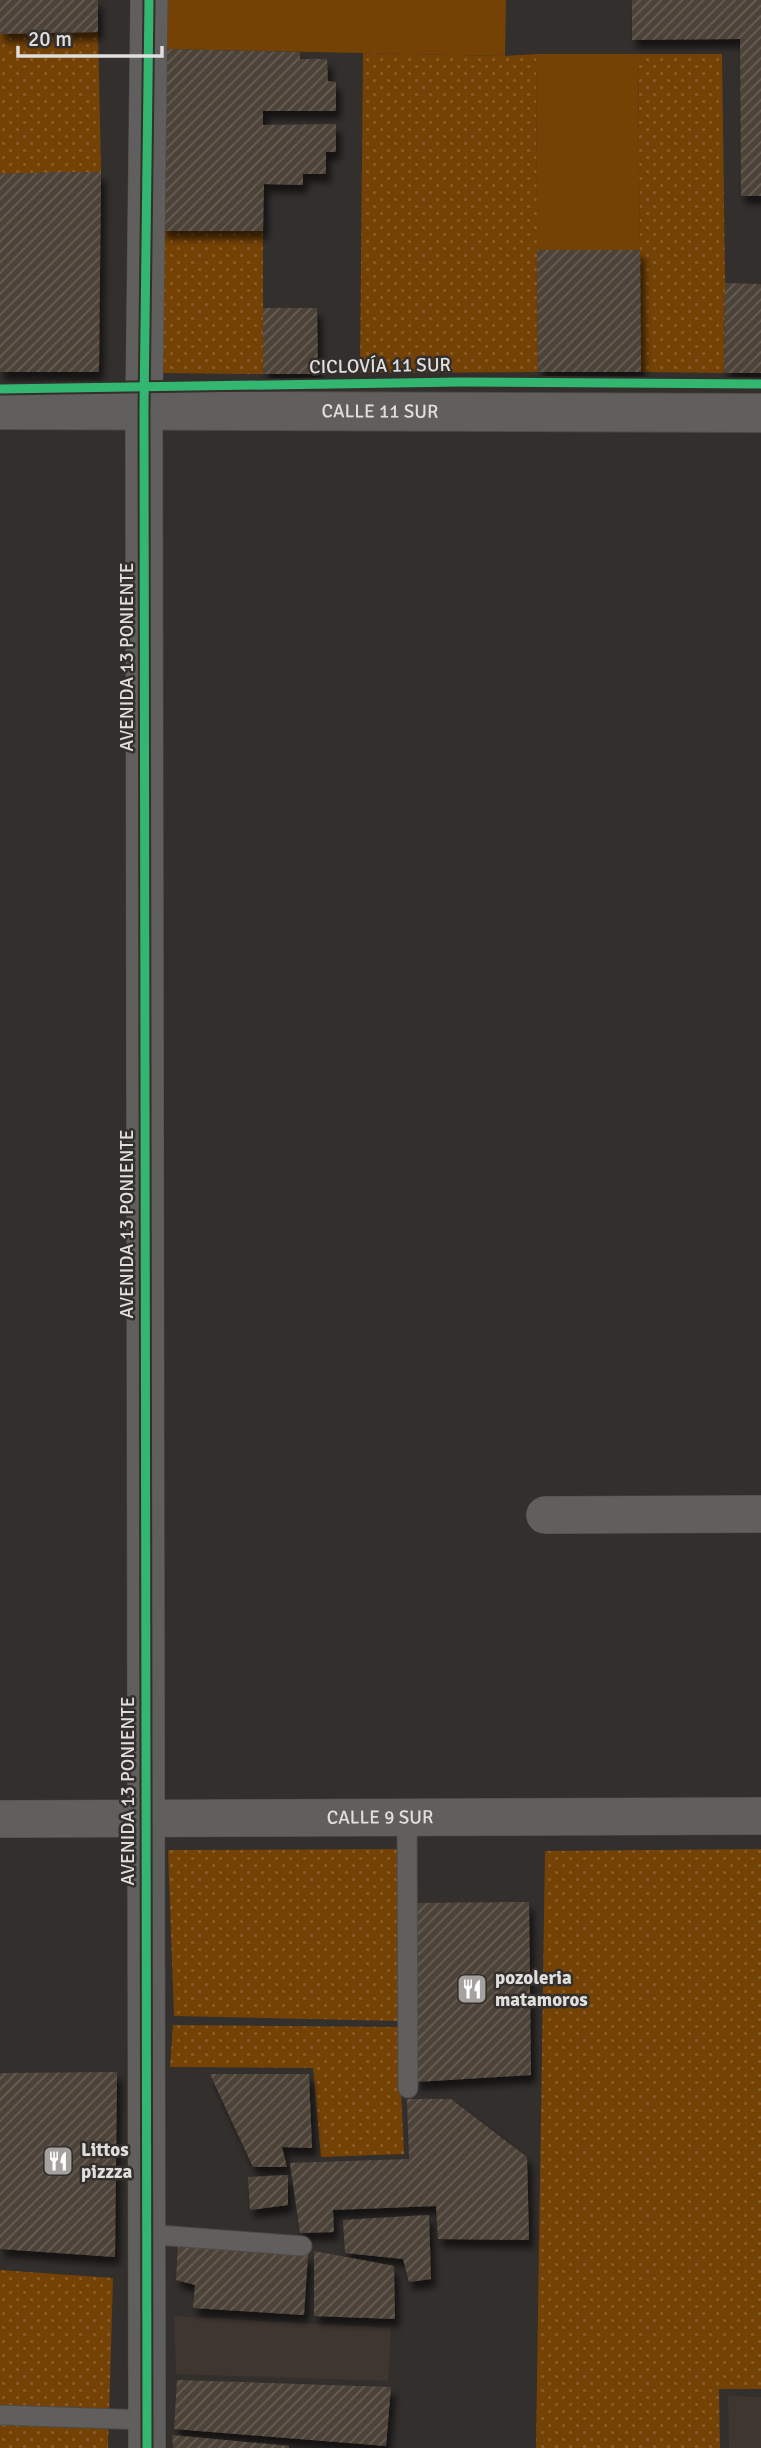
<svg xmlns="http://www.w3.org/2000/svg" width="761" height="2448" viewBox="0 0 761 2448" font-family="Signika,sans-serif">
  <style>
    .built { fill: #3f3630 }
    .grass { fill: url(#grass-dots) }
    .garden { fill: #754206 }
    .building { fill: url(#building-hatch); filter: url(#shadow) }
    .lines { fill: none; stroke-linecap: round; stroke-linejoin: round }
    .service-casing { stroke: #4e4c49; stroke-width: 21 }
    .minor-casing { stroke: #4e4c49; stroke-width: 38 }
    .tertiary-casing { stroke: #4e4c49; stroke-width: 40 }
    .service { stroke: #615f5e; stroke-width: 19 }
    .minor { stroke: #615f5e; stroke-width: 37 }
    .tertiary { stroke: #615f5e; stroke-width: 38 }
    .cycleway-casing { stroke: #332f2c; stroke-width: 13 }
    .cycleway { stroke: #33b770; stroke-width: 9 }
    .labels { text-anchor: middle; dominant-baseline: central; stroke-width: 5; stroke-linejoin: round; paint-order: stroke }
    .street-label { font-size: 19px; fill: #e1dfdc; stroke: #332f2c }
    .poi-label { font-size: 19px; font-weight: bold; fill: #e1dfdc; stroke: #332f2c; text-anchor: start }
  </style>
  <defs>
    <pattern id="grass-dots" width="8" height="8" patternUnits="userSpaceOnUse" patternTransform="scale(1.75)"><rect width="8" height="8" fill="#754206"/><path d="M2 2h.1M6 6h.1" fill="none" stroke="#885d2a" stroke-width="1.8" stroke-linecap="round"/></pattern>
    <pattern id="building-hatch" width="6" height="6" patternUnits="userSpaceOnUse" patternTransform="scale(1.75)"><rect width="6" height="6" fill="#4d4339"/><path d="M-1 1l2-2M0 6l6-6M5 7l2-2" fill="none" stroke="#665e55"/></pattern>
    <filter id="shadow"><feDropShadow dx="4.5" dy="8" stdDeviation="3.5" flood-color="#0009"/></filter>
  </defs>
  <rect width="100%" height="100%" fill="#322f2d"/>
  <g class="built">
    <path d="M174,2316L391,2328L388,2381L176,2374Z"/>
    <path d="M728,2396L761,2397V2448H729Z"/>
  </g>
  <g class="grass">
    <path d="M98,32L101,172L0,174V34Z"/>
    <path d="M363,53L505,56L536,54L538,372L360,373Z"/>
    <path d="M638,54H722L725,283L724,373L641,372Z"/>
    <path d="M161,231H263V374L162,373Z"/>
    <path d="M403,1849L400,2021L174,2016L168,1850Z"/>
    <path d="M761,1849V2389H719L720,2448H536L545,1851Z"/>
    <path d="M173,2025L401,2027L400,2073L404,2154L321,2157L313,2068L170,2067Z"/>
    <path d="M0,2270L113,2278L108,2448H0Z"/>
  </g>
  <g class="garden">
    <path d="M165,0H506L505,56L164,49Z"/>
    <path d="M536,54H638L640,250H537Z"/>
  </g>
  <g class="building">
    <path d="M0,0H98V32L0,34Z"/>
    <path d="M632,0H761V196H741L740,39L632,40Z"/>
    <path d="M164,49L300,52V59H327L328,81L336,82V111H263V125L336,124V152H326V174H303V185L264,184L263,231H161Z"/>
    <path d="M61,172H101L99,372H0V174Z"/>
    <path d="M537,250H640L641,372H538Z"/>
    <path d="M725,283L761,284V373H724Z"/>
    <path d="M263,308H317L318,374H263Z"/>
    <path d="M529,1902L531,2075L416,2082L411,1903Z"/>
    <path d="M117,2072L115,2257L0,2249V2073Z"/>
    <path d="M210,2074H309L312,2148L282,2147L287,2167H253Z"/>
    <path d="M407,2099H451L527,2157L529,2240L438,2239L436,2206L333,2210L334,2232L300,2233L290,2163L409,2159Z"/>
    <path d="M288,2175V2205L250,2210L248,2177Z"/>
    <path d="M429,2215L431,2279L409,2282L403,2259L345,2253L343,2220Z"/>
    <path d="M178,2243L308,2255L304,2315L193,2308L195,2285L176,2280Z"/>
    <path d="M314,2251L394,2266L395,2319L314,2316Z"/>
    <path d="M177,2380L391,2387L386,2446L174,2429Z"/>
    <path d="M172,2435L289,2446V2448H173Z"/>
  </g>
  <g class="lines">
    <g class="service-casing">
      <g id="service">
        <path d="M407,1818L408,2088"/>
        <path d="M145,2234L302,2246"/>
        <path d="M0,2415L147,2420"/>
      </g>
    </g>
    <g class="minor-casing">
      <g id="minor">
        <path d="M545,1515L761,1514"/>
        <path id="s1" d="M0,1819L761,1816"/>
        <path d="M147,2448L144,409L149,0"/>
      </g>
    </g>
    <g class="tertiary-casing">
      <g id="tertiary">
        <path id="s2" d="M0,410L761,413"/>
      </g>
    </g>
    <use href="#service" class="service"/>
    <use href="#minor" class="minor"/>
    <use href="#tertiary" class="tertiary"/>
    <g class="cycleway-casing">
      <g id="cycleway">
        <path d="M0,389L460,382L761,384"/>
        <path d="M147,2448L144,409L149,0"/>
      </g>
    </g>
    <use href="#cycleway" class="cycleway"/>
  </g>
  <defs>
    <g id="restaurant-square" transform="scale(1.575)"><rect x="-9" y="-9" width="18" height="18" rx="4" fill="#a4a19f" stroke="#332f2c"/><path d="M-5-6h1v4h1v-4h1v4h1v-4h1v5L-1.5 .5V6h-2V.5L-5-1ZM5-6V6H3V1.5H1.5Q1.5-4 5-6Z" fill="#fff"/></g>
  </defs>
  <g fill-rule="evenodd">
    <use href="#restaurant-square" x="472" y="1989"/>
    <use href="#restaurant-square" x="58" y="2161"/>
  </g>
  <g class="labels">
    <g class="street-label">
      <text transform="translate(380 366) rotate(-1)">CICLOVÍA 11 SUR</text>
      <text stroke="none"><textPath href="#s2" startOffset="380">CALLE 11 SUR</textPath></text>
      <text transform="translate(127 657) rotate(-90)">AVENIDA 13 PONIENTE</text>
      <text transform="translate(127 1224) rotate(-90)">AVENIDA 13 PONIENTE</text>
      <text transform="translate(128 1791) rotate(-90)">AVENIDA 13 PONIENTE</text>
      <text stroke="none"><textPath href="#s1" startOffset="380">CALLE 9 SUR</textPath></text>
    </g>
    <g class="poi-label">
      <text x="495" y="1978">pozoleria<tspan x="495" dy="22">matamoros</tspan></text>
      <text x="81" y="2150">Littos<tspan x="81" dy="22">pizzza</tspan></text>
    </g>
  </g>
  <path d="M18 46v10h144v-10" fill="none" stroke="#e1dfdc" stroke-width="3.5"/>
  <text x="28" y="46" font-size="21" fill="#e1dfdc" stroke="#332f2c" stroke-width="5" paint-order="stroke">20 m</text>
</svg>
